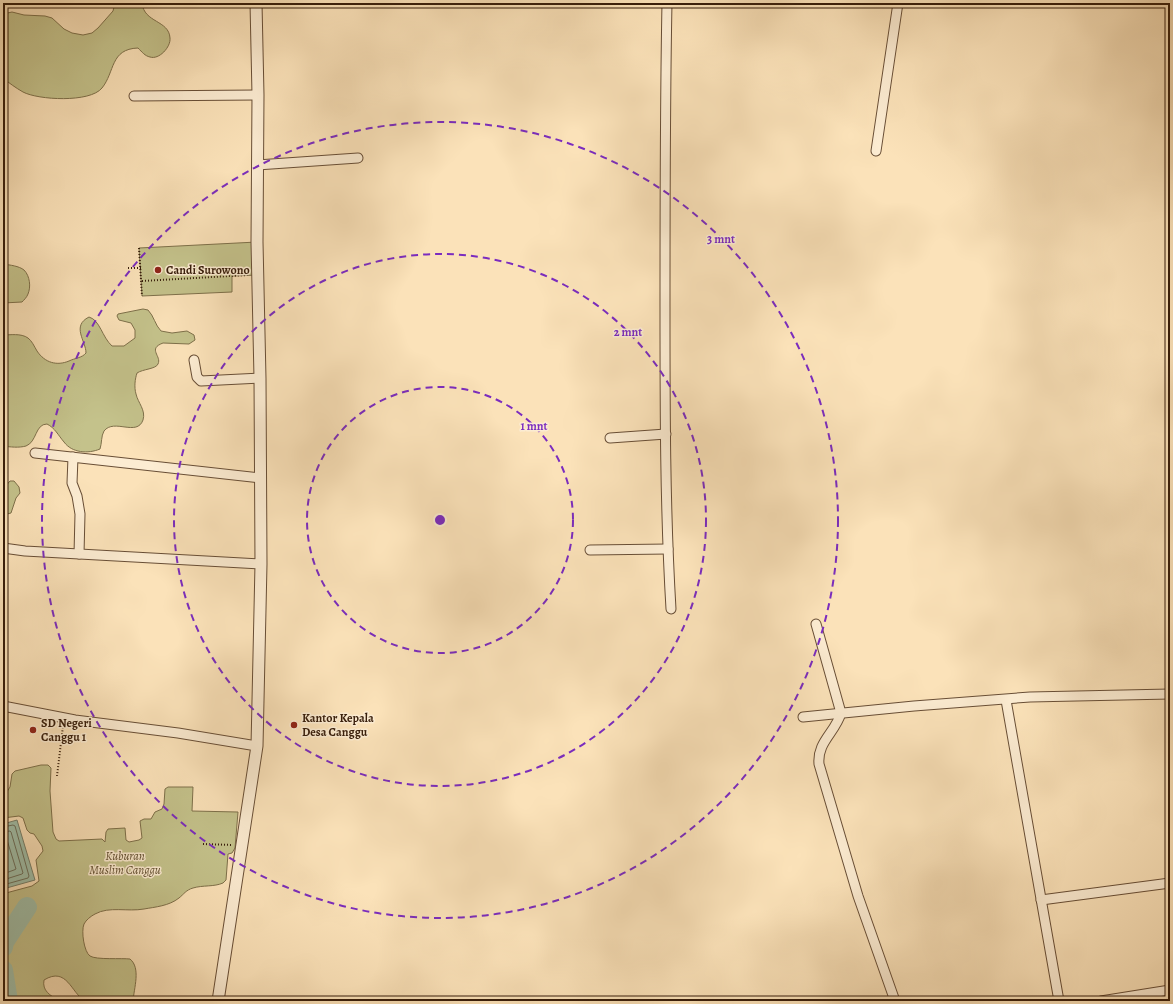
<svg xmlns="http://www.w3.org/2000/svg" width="1173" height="1004" viewBox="0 0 1173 1004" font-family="Alegreya,serif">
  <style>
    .green { fill: #c4c28b; stroke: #7e704a }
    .water { fill: #a0bfa9; stroke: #767e69 }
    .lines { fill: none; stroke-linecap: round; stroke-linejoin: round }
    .shore { stroke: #6c6e5a; stroke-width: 1 }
    .stream { stroke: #767e69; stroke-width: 3.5 }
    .river { stroke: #a0bfa9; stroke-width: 20 }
    .minor-casing { stroke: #684e36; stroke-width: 11 }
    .tertiary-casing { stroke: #684e36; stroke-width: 13 }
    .path { stroke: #371d0a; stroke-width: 2; stroke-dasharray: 1 2; stroke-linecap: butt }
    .minor { stroke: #fcecd2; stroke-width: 9 }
    .tertiary { stroke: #fcecd2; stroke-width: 11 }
    .ring { fill: none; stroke: #7b2cbf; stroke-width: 2; stroke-dasharray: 7 5 }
    .poi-dot { fill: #8f2418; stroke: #fcecd2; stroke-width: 1.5 }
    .labels { text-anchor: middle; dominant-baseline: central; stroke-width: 3; stroke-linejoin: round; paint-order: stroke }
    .poi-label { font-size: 12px; font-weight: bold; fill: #371d0a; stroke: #fcecd2; text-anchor: start }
    .park-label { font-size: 12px; font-style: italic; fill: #614f31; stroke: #fcecd2 }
    .centre { fill: #7b2cbf; stroke: #fcecd2; stroke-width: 2 }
    .ring-label { font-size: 12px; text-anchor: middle; font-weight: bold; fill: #7b2cbf; stroke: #fcecd2; stroke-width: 3; stroke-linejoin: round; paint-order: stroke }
  </style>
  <rect width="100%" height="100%" fill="#fbe2b9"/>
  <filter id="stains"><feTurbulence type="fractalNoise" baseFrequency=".005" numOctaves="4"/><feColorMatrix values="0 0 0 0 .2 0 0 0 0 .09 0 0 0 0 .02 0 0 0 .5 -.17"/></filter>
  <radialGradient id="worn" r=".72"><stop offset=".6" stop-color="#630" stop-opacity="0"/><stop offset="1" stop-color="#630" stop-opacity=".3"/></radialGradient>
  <g class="green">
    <path d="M115,3H142C144,23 169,20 170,38C171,47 159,60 150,57C145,56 142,52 138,48C110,49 115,72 102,88C90,103 38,100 23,92C16,88 9,83 3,78V14L12,12L24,15L45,16L52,18L64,29L72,33L83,35L92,33L98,28L113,11Z"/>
    <path d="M257,242L259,275L232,276V292L142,296L139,248Z"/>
    <path d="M3,264C10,265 19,266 24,270C30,276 31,287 28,294C27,297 24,300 22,302L3,303Z"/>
    <path d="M143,309L148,310C154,316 155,325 161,331L172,333L187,331L194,335L195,340L189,344L163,343C147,349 162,356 158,364C156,369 143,369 137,373C135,379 134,387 136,394C138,403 146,410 143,420C137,437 114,418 104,431C101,436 102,443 100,449C88,454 72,453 64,442C58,435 55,428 47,424C35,424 37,442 26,446C19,448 10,447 3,446V335C10,335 21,333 28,338C32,341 34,346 37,351C45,363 57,366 69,361C75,358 82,358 86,353C86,341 71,326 89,317C100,320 102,337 112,346H124L135,338V330L131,323L119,320L117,316L118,314Z"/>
    <path d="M10,481H14L19,487L20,493L16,498L11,513L3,515V489Z"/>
    <path d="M41,765H48L51,768L50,791L53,832L56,839L59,841L102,839L105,842L106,832L108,829L125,828L126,840L129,842L139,840L142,838L140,821L144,819H151L155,812L162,809L164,804L165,789L168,787H193L192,811L238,812L235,848L232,853L228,854L226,880L223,883C214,887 203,885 193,888C186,890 184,894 179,898C169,906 155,907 144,909C128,912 109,906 95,914C91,916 86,920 84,924C81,931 84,952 90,956C96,960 122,958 130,959C141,968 134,988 133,1001H85C71,993 67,966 44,980C42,991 50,995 59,1001H3V892L6,893L32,886L39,881L36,860L43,851L42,846L34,834L30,833L27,830L23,818L19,816L3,818V798L10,787L12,774L15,771Z"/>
  </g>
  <path class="water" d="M17,820L35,880L3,889V824Z"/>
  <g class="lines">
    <g class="shore">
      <path d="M3,827L13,825L15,826L29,876L28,878L3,885"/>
      <path d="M3,832L10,831L11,832L23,873L22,874L3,880"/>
      <path d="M3,838L7,840L16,869L14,870L3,874"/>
    </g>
    <path class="stream" d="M3,977H4"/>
    <g class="river">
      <path d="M3,947L4,942L27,907"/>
      <path d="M3,970L8,1001"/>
    </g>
    <g class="minor-casing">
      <g id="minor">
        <path d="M667,3C665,104 665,206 665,307C665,408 665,509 671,609"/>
        <path d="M134,96L258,95"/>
        <path d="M876,151L898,3"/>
        <path d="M257,165L358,158"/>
        <path d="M194,360L197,377L201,381L260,378"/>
        <path d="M610,438L666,434"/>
        <path d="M35,453L261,478"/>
        <path d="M73,457L72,483L77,496L80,514L79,554"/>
        <path d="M3,548L25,551L261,564"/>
        <path d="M590,550L668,549"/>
        <path d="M816,624L841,713C835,733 817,742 819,764L858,896L895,1001"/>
        <path d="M1006,700L1059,1001"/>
        <path d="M3,706L75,720L178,733L257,746"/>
        <path d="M803,717L914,706L1030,697L1170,694"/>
        <path d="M1041,900L1170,883"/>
        <path d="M1101,1001L1170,990"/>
      </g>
    </g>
    <g class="tertiary-casing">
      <path id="tertiary" d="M218,1001L257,746L261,564L260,378L257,242L258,95L256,3"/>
    </g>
    <g class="path">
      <path d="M139,248L142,296"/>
      <path d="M128,268H141"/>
      <path d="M142,281L248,275"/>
      <path d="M57,776L63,726"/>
      <path d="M203,844L232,845"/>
    </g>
    <use href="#minor" class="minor"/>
    <use href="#tertiary" class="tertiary"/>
  </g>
  <g class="ring">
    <circle cx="440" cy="520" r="133"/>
    <circle cx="440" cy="520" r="266"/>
    <circle cx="440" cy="520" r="398"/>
  </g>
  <g class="poi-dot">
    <circle cx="158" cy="270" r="4"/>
    <circle cx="294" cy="725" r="4"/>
    <circle cx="33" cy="730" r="4"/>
  </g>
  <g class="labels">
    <g class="poi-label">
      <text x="166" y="270">Candi Surowono</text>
      <text x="302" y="718">Kantor Kepala<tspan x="302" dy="14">Desa Canggu</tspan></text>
      <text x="41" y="723">SD Negeri<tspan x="41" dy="14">Canggu 1</tspan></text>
    </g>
    <g class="park-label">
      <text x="125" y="856">Kuburan<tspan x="125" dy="14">Muslim Canggu</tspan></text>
    </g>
  </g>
  <circle cx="440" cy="520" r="6" class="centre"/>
  <g class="ring-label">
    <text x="721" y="243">3 mnt</text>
    <text x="628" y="336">2 mnt</text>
    <text x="534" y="430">1 mnt</text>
  </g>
  <rect width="1173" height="1004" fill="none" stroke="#fbe2b9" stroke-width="16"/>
  <rect x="4" y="4" width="1165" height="996" fill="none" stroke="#371d0a" stroke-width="2"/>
  <rect x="8" y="8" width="1157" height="988" fill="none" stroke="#371d0a"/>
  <rect width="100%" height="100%" filter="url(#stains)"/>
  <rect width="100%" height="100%" fill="url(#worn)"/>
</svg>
